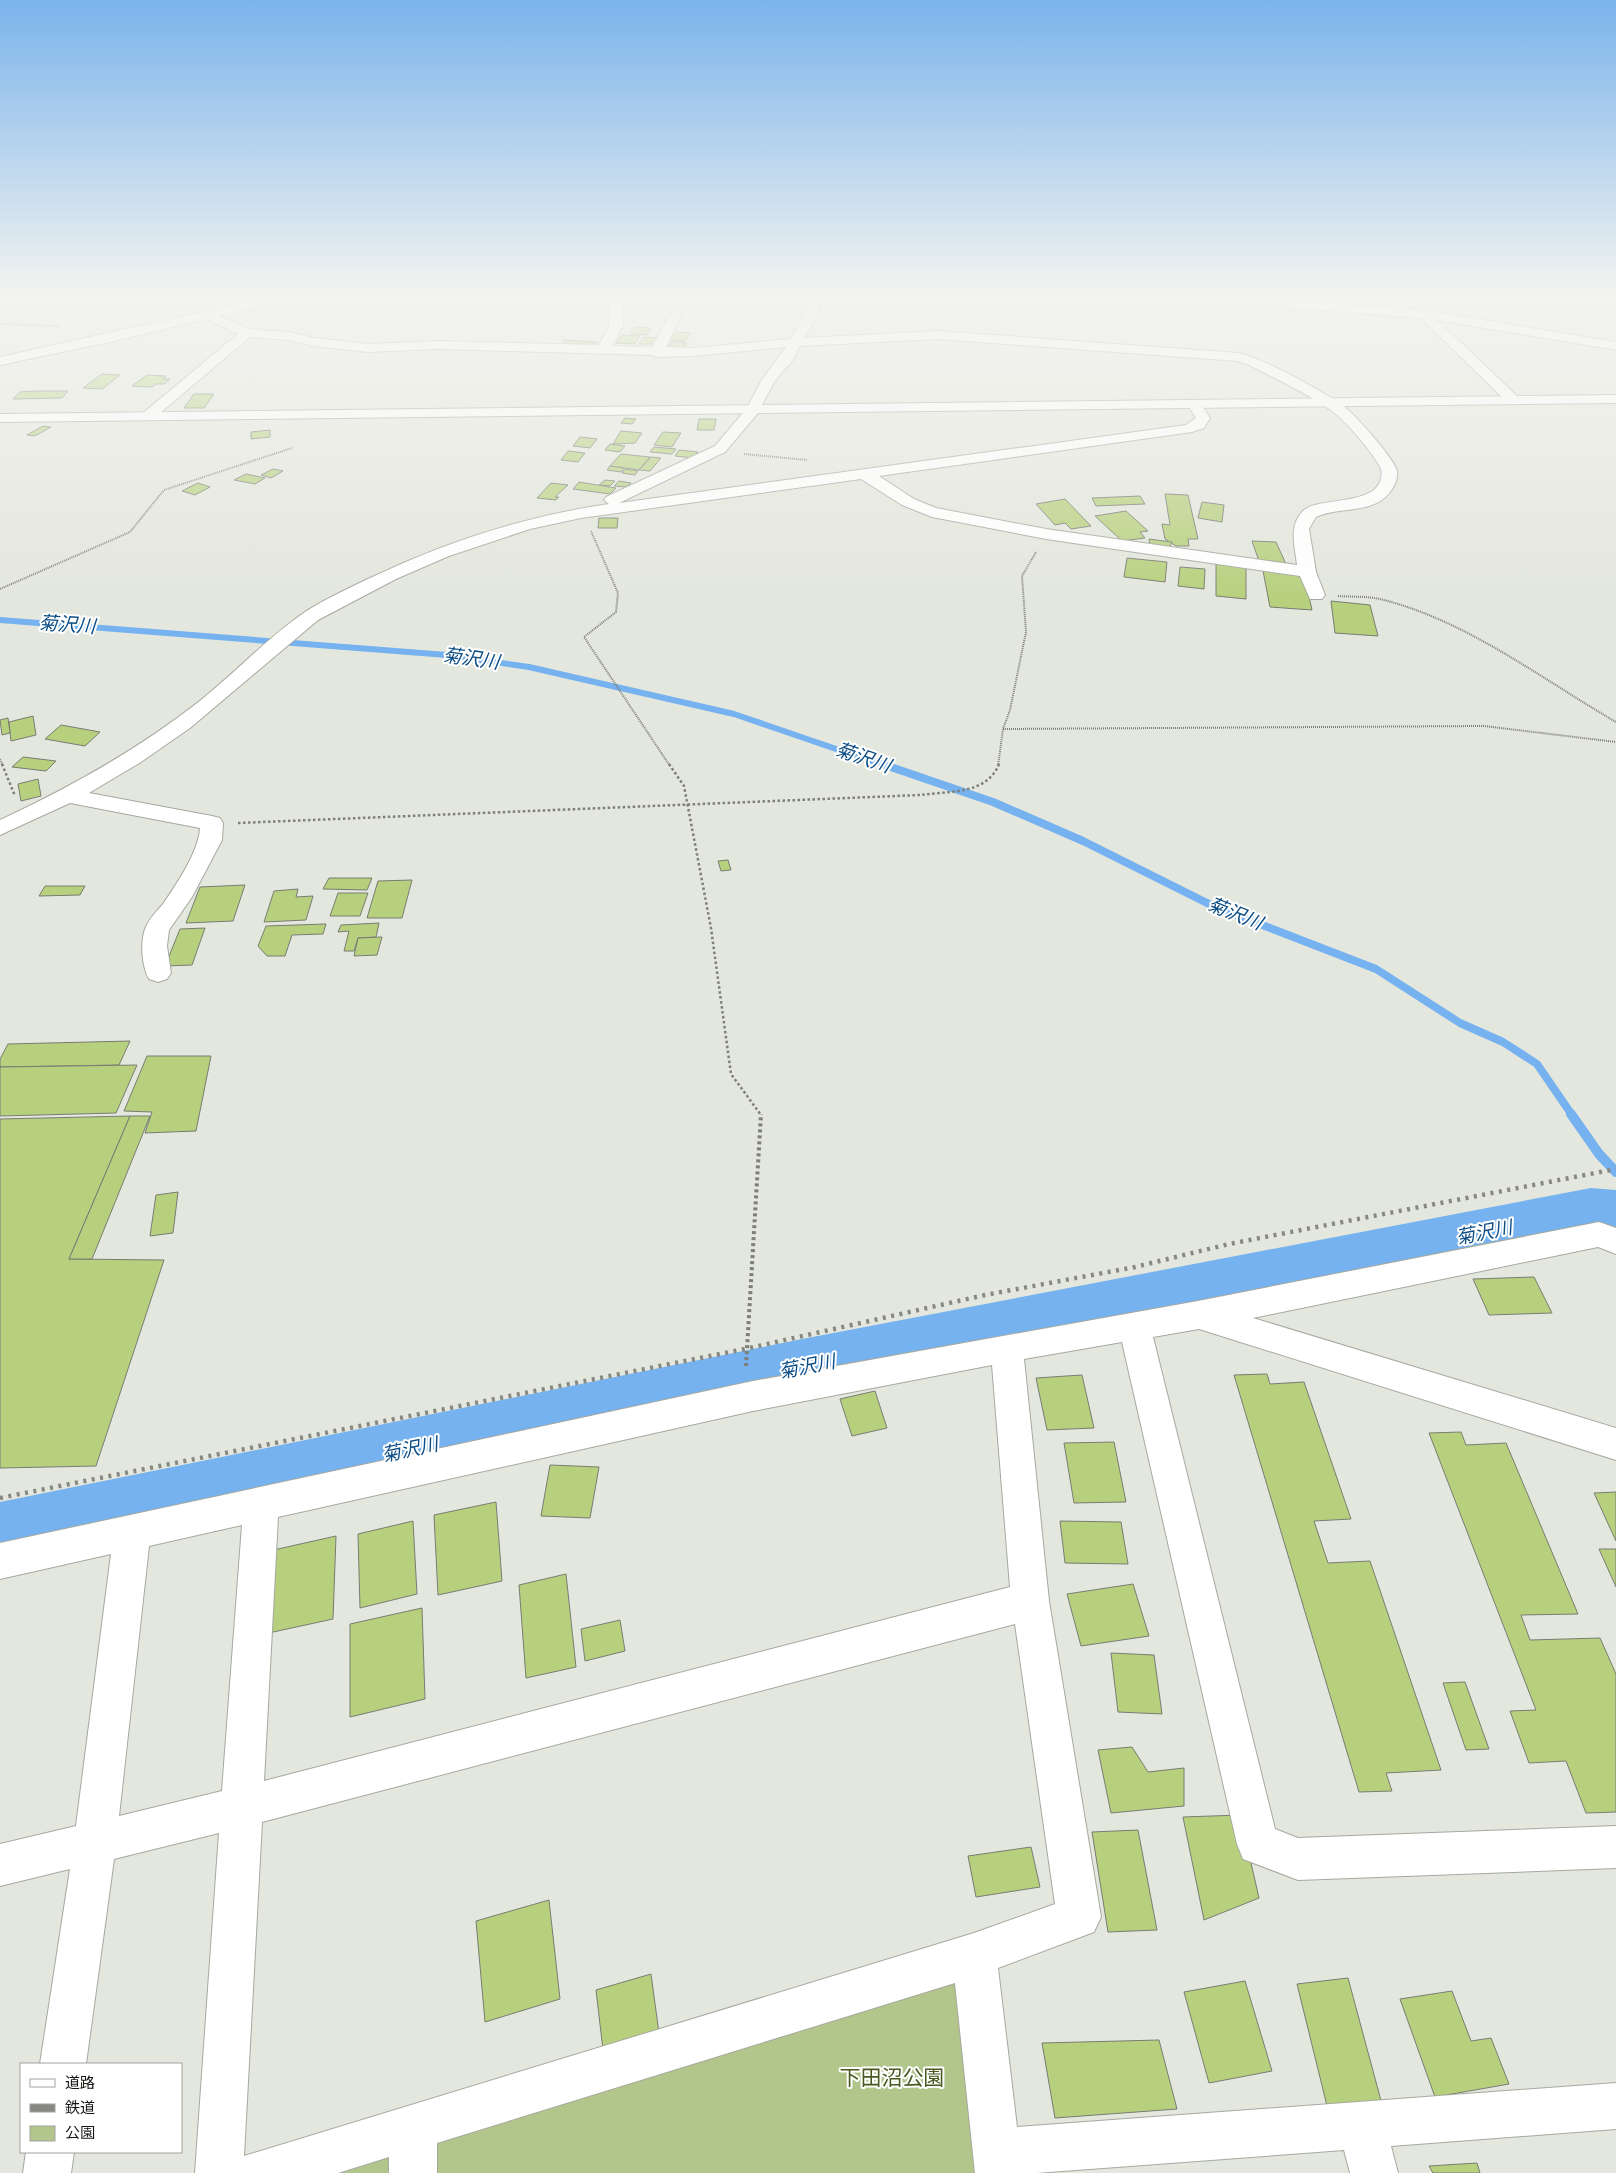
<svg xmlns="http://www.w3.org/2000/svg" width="1616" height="2173" viewBox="0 0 1616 2173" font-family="Karla,'Noto Sans JP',sans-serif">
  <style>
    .green { fill: #b2c58a }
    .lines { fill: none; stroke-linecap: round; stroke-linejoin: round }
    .stream-far2 { stroke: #76b2f0; stroke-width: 6 }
    .stream-far1 { stroke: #76b2f0; stroke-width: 8 }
    .stream { stroke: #76b2f0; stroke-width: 10 }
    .river { fill: #76b2f0; fill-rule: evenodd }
    .building { fill: #b7d07e; stroke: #797c73 }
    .minor-casing { stroke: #a6a99f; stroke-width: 2 }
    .major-casing { stroke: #a6a99f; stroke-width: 2 }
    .path-far2 { stroke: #7d7f78; stroke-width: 2; stroke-dasharray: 1 1; stroke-linecap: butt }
    .path-far1 { stroke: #7d7f78; stroke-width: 2.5; stroke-dasharray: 2.5 2.5; stroke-linecap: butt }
    .path { stroke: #7d7f78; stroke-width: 4; stroke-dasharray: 3 3; stroke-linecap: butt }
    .minor { fill: #fff; fill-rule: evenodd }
    .major { fill: #fff; fill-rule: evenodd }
    .rail { stroke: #868881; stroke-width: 4.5; stroke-dasharray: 3 5.5; stroke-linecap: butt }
    .labels { text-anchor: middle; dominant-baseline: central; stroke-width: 4; stroke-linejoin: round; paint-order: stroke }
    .water-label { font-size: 19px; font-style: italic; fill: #0d4e86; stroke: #fff }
    .near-park-label { font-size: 21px; fill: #49591f; stroke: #fff }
  </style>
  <rect width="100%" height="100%" fill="#e4e7dd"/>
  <path class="green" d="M974,1955L999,2173H260Z"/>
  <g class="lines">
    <path class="stream-far2" d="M0,620L447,655L529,667L734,714L886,766"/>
    <path class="stream-far1" d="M882,764L993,802L1083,841L1213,906L1376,969L1460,1023L1503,1042L1537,1064L1572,1115"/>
    <path class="stream" d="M1571,1114L1599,1154L1616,1172"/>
    <path class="river" d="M1591,1188L1616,1190V1238L1591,1236L802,1397L0,1570V1502L802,1339Z"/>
  </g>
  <g class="building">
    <path d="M635,327L651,328L647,335L631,334Z"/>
    <path d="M676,332L691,333L685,341L669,340Z"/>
    <path d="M622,335L640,336L634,344L616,343Z"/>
    <path d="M644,337L658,338L653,344H639Z"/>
    <path d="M565,340L597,342L594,346L563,344Z"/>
    <path d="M672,342L687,343L681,350L666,349Z"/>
    <path d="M102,374L120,375L102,389L83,388Z"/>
    <path d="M147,375L166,376L163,379H170L164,384H156L152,387L132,386Z"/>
    <path d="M34,391H68L62,398L13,399L20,392Z"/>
    <path d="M194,394H214L204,408H184Z"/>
    <path d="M625,418L636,419L632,424L621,423Z"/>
    <path d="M699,419H716L714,430H697Z"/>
    <path d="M43,426L51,427L35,436L27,435Z"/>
    <path d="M270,430V437L251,439V432Z"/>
    <path d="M621,431L642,433L635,443L613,444Z"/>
    <path d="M663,432L681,433L672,447L654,445Z"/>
    <path d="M580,437L597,439L590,448L573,446Z"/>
    <path d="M610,444L625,446L620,452L605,450Z"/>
    <path d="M654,447L676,449L672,454L650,452Z"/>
    <path d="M679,450L698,452L693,458L675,456Z"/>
    <path d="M568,451L585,453L578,462L561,460Z"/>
    <path d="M621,454L650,457L639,470L610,466Z"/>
    <path d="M651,457L661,458L650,471L639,470Z"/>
    <path d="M610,466L624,468L621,472L607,470Z"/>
    <path d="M273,469L283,471L271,478L261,475Z"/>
    <path d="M625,469L638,471L635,475L622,473Z"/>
    <path d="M246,474L265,478L255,484L234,480Z"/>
    <path d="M605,480L615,481L610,486L599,485Z"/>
    <path d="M619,481L631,483L626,487L614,486Z"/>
    <path d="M579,482L616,488L610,494L573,489Z"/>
    <path d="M198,483L210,487L195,495L182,491Z"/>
    <path d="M551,483L568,485L555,497H559L556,500L537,498Z"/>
    <path d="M1165,494L1188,495L1198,539H1188L1189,546H1176L1165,539L1162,524L1170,525Z"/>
    <path d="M1140,496L1145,504L1096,506L1092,498Z"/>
    <path d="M1065,499L1091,526L1071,529L1065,523L1055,525L1036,504Z"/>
    <path d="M1202,502L1224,505L1222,522L1198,518Z"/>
    <path d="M1126,511L1148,531L1140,532L1145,538L1122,541L1095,516Z"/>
    <path d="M599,518H618L617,528H598Z"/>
    <path d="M1149,539L1172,542L1169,549L1150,547Z"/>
    <path d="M1252,541L1276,542L1286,564H1260Z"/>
    <path d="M1127,558L1167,562L1165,582L1124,577Z"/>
    <path d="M1216,564L1246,566V599L1216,596Z"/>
    <path d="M1180,567L1205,569L1204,589L1178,586Z"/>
    <path d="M1263,571L1304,574L1312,610L1270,607Z"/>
    <path d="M1331,601L1370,605L1378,636L1335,633Z"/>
    <path d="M33,716L36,735L11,741L9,722Z"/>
    <path d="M8,718L10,733L2,735L0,720Z"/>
    <path d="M61,725L100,732L85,746L45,739Z"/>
    <path d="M23,757L56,761L46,771L12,767Z"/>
    <path d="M38,779L41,796L21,801L18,784Z"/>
    <path d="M728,860L731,870L721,871L718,861Z"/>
    <path d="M329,878H372L367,890L323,889Z"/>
    <path d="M412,880L402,918H367L378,881Z"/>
    <path d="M245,885L233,921L186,923L200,887Z"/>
    <path d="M45,886H85L80,895L39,896Z"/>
    <path d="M298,889L296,897L313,896L306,920L264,922L274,891Z"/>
    <path d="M338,893H368L360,916H330Z"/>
    <path d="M379,923L376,937L358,938L354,951H344L349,931L338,932L341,925Z"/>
    <path d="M326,924L323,934L292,935L285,956H267L258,946L266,926Z"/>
    <path d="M205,928L192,965L165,966L180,929Z"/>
    <path d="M382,937L377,955L354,956L358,938Z"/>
    <path d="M130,1041L119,1065L0,1067V1059L8,1044Z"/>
    <path d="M147,1056H211L196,1131L145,1133L152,1112L124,1111Z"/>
    <path d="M137,1065L116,1113L0,1116V1067Z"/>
    <path d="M130,1116L69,1259L164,1260L96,1466L0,1468V1119Z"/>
    <path d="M130,1116H150L92,1259H69Z"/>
    <path d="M178,1192L173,1233L150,1236L156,1195Z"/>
    <path d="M1534,1277L1552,1313L1489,1315L1473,1279Z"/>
    <path d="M1267,1374L1270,1384L1304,1382L1351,1519L1314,1521L1328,1563L1370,1561L1441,1770L1386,1773L1392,1791L1359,1792L1234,1375Z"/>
    <path d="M1082,1375L1094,1428L1047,1430L1036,1378Z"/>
    <path d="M875,1391L887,1428L852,1436L840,1399Z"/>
    <path d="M1461,1432L1466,1445L1506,1443L1578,1614L1521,1615L1530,1640L1600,1638L1616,1674V1812L1586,1813L1566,1761L1529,1763L1510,1711L1536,1710L1429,1433Z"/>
    <path d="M1114,1442L1126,1502L1074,1503L1064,1443Z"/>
    <path d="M550,1465L599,1467L590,1518L541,1516Z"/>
    <path d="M1616,1492V1541L1594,1493Z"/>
    <path d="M496,1502L502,1581L438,1595L434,1515Z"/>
    <path d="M413,1521L417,1594L360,1608L358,1534Z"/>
    <path d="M1060,1521L1121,1522L1128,1564L1065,1563Z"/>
    <path d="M336,1536L333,1619L264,1634L269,1551Z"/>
    <path d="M1599,1549H1616V1587Z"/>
    <path d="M566,1574L576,1667L526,1678L519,1585Z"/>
    <path d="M1133,1584L1149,1636L1081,1646L1067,1594Z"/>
    <path d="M422,1608L425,1699L350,1717V1624Z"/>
    <path d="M620,1620L625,1651L585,1661L581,1629Z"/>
    <path d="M1111,1653L1154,1655L1162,1714L1118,1712Z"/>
    <path d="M1465,1682L1489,1749L1466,1750L1443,1683Z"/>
    <path d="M1132,1747L1148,1772L1184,1768V1806L1111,1813L1098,1750Z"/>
    <path d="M1240,1815L1259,1898L1204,1920L1183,1817Z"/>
    <path d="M1138,1830L1157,1930L1108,1932L1092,1832Z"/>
    <path d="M1031,1847L1040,1887L976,1897L968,1856Z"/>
    <path d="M549,1900L560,1999L485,2022L476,1921Z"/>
    <path d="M651,1974L659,2033L603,2050L596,1990Z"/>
    <path d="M1348,1978L1383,2108L1329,2114L1297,1984Z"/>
    <path d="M1245,1981L1272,2071L1209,2083L1184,1992Z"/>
    <path d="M1452,1991L1471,2041L1491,2038L1509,2084L1435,2097L1400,1999Z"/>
    <path d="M1159,2040L1177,2109L1055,2118L1042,2043Z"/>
    <path d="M1477,2163L1480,2173H1433L1429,2166Z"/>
  </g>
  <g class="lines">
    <g class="minor-casing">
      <g id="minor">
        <path d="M6,296H72L58,304L11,301L7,300Z"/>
        <path d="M610,296H622L623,326L612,346L652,347L670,314L676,310L682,314L666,347L693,348L790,339L800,324L813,296H825L812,325L804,338L938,331L1239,353C1267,360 1316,388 1341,404C1353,412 1394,458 1397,471C1398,479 1394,487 1390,492C1373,515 1338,506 1316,517L1309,529L1316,572L1325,595L1322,599H1310L1300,576L1046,539L932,517L902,505L861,479L581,518L530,529L449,556L396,579L318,620L190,728L141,762L89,793L212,816L220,818L223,823L222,840L192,897L169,930L167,946L171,973L167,979L158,982L149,979C142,967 140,943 145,929C148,920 157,911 163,904C176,885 199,851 200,828L70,803L0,835V820C71,787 139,749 201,700C236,672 267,638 305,612C325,599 347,589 368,579C445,542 525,516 609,504L604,500L606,497L715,446L747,408L761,381L786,347L693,356L656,357L651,355L438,349L368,352L314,346L289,340L250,337L153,419H143L141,416L143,413L238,334L200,316L201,313H211L249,329L289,332L314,338L368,344L438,341L599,345L609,326ZM938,339L1237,361L1249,365C1275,379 1309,394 1332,411C1345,420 1375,455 1381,469C1383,476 1380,485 1374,490C1354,504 1315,499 1303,511C1288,526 1295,547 1297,565L1046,529L936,508L914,499L879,476L1192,432L1204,428L1210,418L1199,401L1194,400L1187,404L1196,418L1186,425L619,503L725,452L758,413L774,382L792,361L800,346Z"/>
        <path d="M1180,296H1228L1424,310L1616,342V350L1437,320L1518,397L1520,400L1518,403H1508L1421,318L1186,300Z"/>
        <path d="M1599,1222L1616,1228V1254L1598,1247L1253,1318L1616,1428V1460L1199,1329L1153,1337L1275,1829L1298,1838L1616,1826V1868L1298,1880L1243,1859L1237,1844L1122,1342L1024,1359L1049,1601L1101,1917L1094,1932L998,1968L1017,2127L1616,2083V2129L1391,2146L1398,2173H1350L1344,2150L1036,2173H975L955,1983L437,2143V2173H389V2157L338,2173H195L219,1833L114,1859L86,2064H40L70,1869L0,1886V1844L76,1826L111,1554L0,1579V1543L753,1381L1198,1301ZM992,1365L1010,1587L264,1781L278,1517L753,1411ZM242,1525L222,1791L119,1816L149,1546ZM1015,1624L1055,1904L974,1933L244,2156L262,1822Z"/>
        <path d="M26,2152H74L71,2173H23Z"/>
      </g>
    </g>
    <g class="major-casing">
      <g id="major">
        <path d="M274,296H294L292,299L110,342L0,365V357Z"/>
        <path d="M1616,395V403L0,422V414Z"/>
      </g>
    </g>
    <g class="path-far2">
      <path d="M0,324L59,326"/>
      <path d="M744,454L807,460"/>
      <path d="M591,531L618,593L616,612L584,637L670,766"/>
      <path d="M0,589L130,532L164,490L292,448"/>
      <path d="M1338,596C1352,597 1366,596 1380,599C1466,620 1540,678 1616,722"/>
      <path d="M1003,729L1484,726L1616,742"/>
      <path d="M0,759L3,766"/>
      <path d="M998,766L1003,729L1010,710L1026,632L1022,576L1036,552"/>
    </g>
    <g class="path-far1">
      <path d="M2,764L15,796"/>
      <path d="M669,764L684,786L711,928L731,1074L761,1115"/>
      <path d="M238,823L920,795C948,791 987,795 999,764"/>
    </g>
    <path class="path" d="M746,1366L761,1114"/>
    <use href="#minor" class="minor"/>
    <use href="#major" class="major"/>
    <path class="rail" d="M0,1498L745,1349L985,1295L1135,1267L1229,1244L1616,1169"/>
  </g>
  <linearGradient id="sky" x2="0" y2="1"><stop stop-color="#7ab3eb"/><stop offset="0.49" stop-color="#f3f4f0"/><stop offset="1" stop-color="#f3f4f0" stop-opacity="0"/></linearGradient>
  <rect width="1616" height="600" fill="url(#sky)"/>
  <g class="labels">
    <g class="water-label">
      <text transform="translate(67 625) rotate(4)">菊沢川</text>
      <text transform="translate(471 659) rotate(8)">菊沢川</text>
      <text transform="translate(863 758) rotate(19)">菊沢川</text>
      <text transform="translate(1235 914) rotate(22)">菊沢川</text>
      <text transform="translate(1484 1233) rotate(-11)">菊沢川</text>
      <text transform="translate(807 1367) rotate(-11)">菊沢川</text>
      <text transform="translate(410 1450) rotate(-12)">菊沢川</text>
    </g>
    <g class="near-park-label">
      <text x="892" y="2078">下田沼公園</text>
    </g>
  </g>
  <rect x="20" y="2063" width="162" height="90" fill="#ffffff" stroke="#a2a2a1"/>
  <rect x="30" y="2079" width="25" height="8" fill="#ffffff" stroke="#a2a2a1"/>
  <text x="65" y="2088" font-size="15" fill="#161713">道路</text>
  <rect x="30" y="2104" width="25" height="8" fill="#868881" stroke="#a2a2a1"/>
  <text x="65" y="2113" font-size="15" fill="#161713">鉄道</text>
  <rect x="30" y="2126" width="25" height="15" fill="#b2c58a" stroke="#a2a2a1"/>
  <text x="65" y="2138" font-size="15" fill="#161713">公園</text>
</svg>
